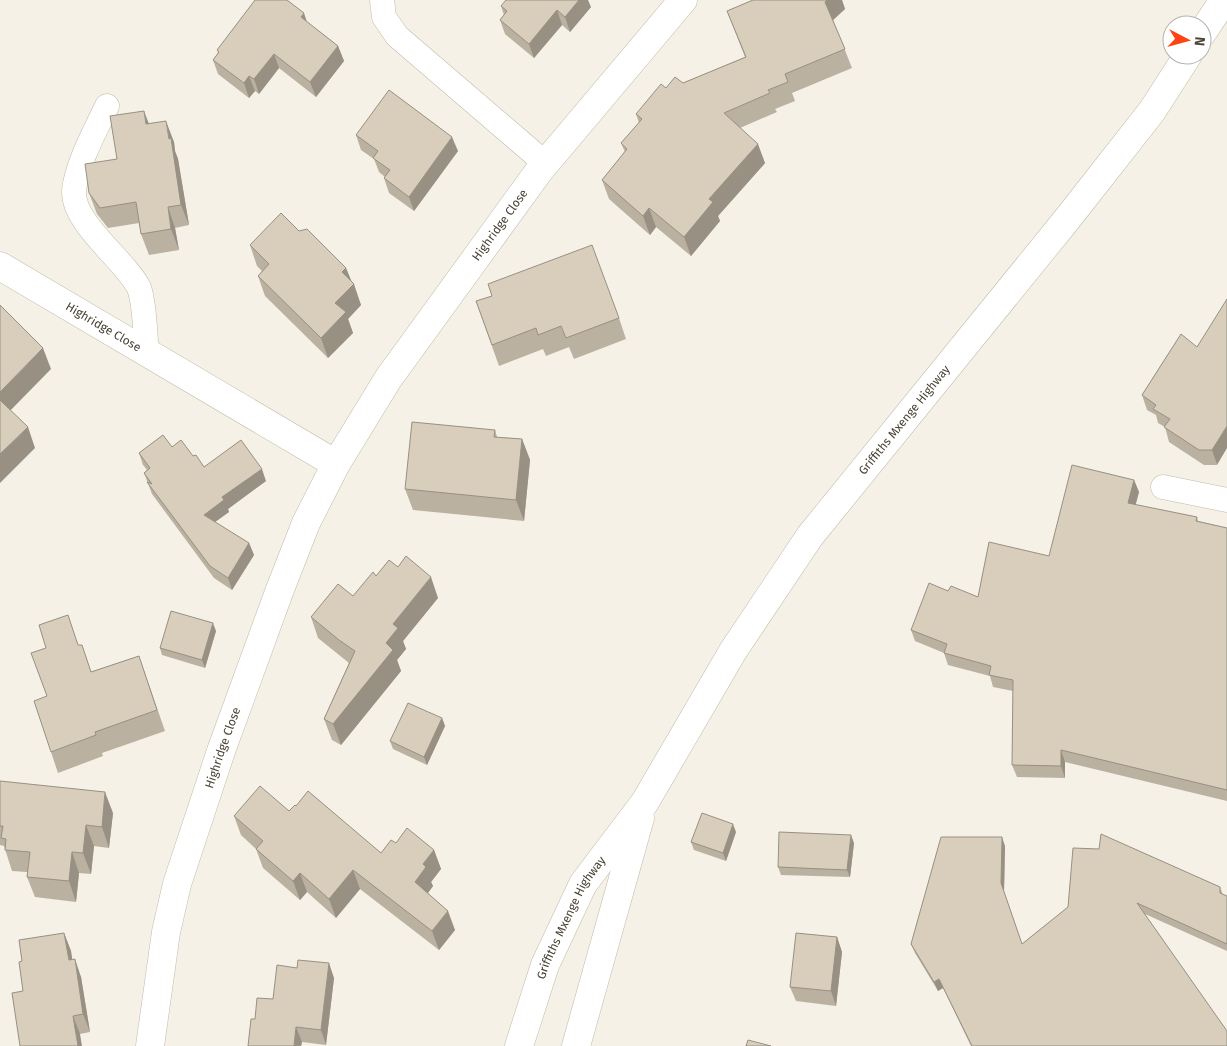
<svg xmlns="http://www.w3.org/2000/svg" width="1227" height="1046" viewBox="0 0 1227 1046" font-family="'Fira Sans',sans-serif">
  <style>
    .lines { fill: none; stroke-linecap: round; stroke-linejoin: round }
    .service-casing { stroke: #c1baa8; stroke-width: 25 }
    .minor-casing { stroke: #c1baa8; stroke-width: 29 }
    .tertiary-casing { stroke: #c1baa8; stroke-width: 29 }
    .service { stroke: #fff; stroke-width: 24 }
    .minor { stroke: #fff; stroke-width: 28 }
    .tertiary { stroke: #fff; stroke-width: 28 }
    .wall { fill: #bab1a1 }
    .shaded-wall { fill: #979083 }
    .building { fill: #d8cebb; stroke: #979083 }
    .labels { text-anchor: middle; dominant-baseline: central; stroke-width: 4; stroke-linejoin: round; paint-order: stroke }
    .street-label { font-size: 12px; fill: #494235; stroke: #fff }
  </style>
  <rect width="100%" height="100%" fill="#f5f1e6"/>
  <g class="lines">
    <g class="service-casing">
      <g id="service">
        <path d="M382,0L384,17L397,36L545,163"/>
        <path d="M107,106C96,129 76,166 74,191C72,223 126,261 139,288C145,303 145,336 147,353"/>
        <path d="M1163,487L1227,500"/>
      </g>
    </g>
    <g class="minor-casing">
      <g id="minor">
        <path id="s1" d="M0,266L336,464"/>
        <path id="s2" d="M150,1046L166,932L177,884L221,751L279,592L306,523L336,464L388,379L539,171L683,0"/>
      </g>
    </g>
    <g class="tertiary-casing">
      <g id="tertiary">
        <path d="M1202,33L1224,0"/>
        <path id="s3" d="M519,1046L545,965L583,884L645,802L733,651L810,536L1068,218L1152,111L1188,55"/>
        <path d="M576,1046L640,818"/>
      </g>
    </g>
    <use href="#service" class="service"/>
    <use href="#minor" class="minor"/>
    <use href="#tertiary" class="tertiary"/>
  </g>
  <g class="wall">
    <path d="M753,0H842L845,9L833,20L852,68L792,93L795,101L775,109L777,112L740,128L765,163L718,216L720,221L691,256L656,227L650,235L609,199L602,180L625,152L621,143L639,123L636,114L666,88L683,83L745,57L727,11Z"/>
    <path d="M501,6L591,7L570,32L562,25L534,58L505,34L500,20L504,15Z"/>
    <path d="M307,22L338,46L344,61L316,97L279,68L259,94L255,91L249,98L218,74L213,60L218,53L217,50Z"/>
    <path d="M149,123L174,142L175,151L178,159L189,225L175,228L179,250L149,255L141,234L139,223L108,228L97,214L89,193L117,159Z"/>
    <path d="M356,135L458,151L414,211L389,193L384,178L385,177L379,172L374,159L361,150Z"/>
    <path d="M299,231L346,268L361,305L348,319L353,333L328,358L265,296L258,276L262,271L257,266L250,245Z"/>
    <path d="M476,301L619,318L626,339L574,359L569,347L546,356L543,349L499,366Z"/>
    <path d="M1181,334L1217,465H1204L1169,442L1165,427L1158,423L1156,415L1147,410L1142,395Z"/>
    <path d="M495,430L497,437L522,439L530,460L524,521L413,510L405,489Z"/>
    <path d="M172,447L193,456L204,467L266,481L228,509L229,512L215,522L249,543L254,555L232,590L214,578L152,494L144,473L147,470L143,465L139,453Z"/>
    <path d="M1134,480L1139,492L1135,505L1197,517L1198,521L1227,528V801L1065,762V778L1017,777L1012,765L1013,691L993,687L990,676L948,665L944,653L915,641L911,630L948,591L978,597L1049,556Z"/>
    <path d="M376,576L438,598L403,641L406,649L397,660L401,671L341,745L332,740L324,719L349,663L318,638L311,617L353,596Z"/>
    <path d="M216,631L205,668L162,655L160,648Z"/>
    <path d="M78,645L91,672L139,656L165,731L102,753L103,756L58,773L51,752L47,696Z"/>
    <path d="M442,718L445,726L427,765L393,749L390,741Z"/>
    <path d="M0,781L113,813L109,848L94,846L91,874L79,873L76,902L35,897L27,877V872L12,871L4,846L0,845Z"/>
    <path d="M289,811L381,853L396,843L434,850L441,869L431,882L433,886L428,893L455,930L439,950L360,889L336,918L307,892L300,900L263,868L256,849L241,835L234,816Z"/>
    <path d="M736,832L726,861L694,850L691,842Z"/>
    <path d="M854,843L850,877L781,875L778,867Z"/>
    <path d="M1005,846L1004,892L1022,944L1068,907L1220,887L1223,895L1227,896V951L1145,914L1227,1046H971L943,988L938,991L915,953L911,944Z"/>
    <path d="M64,933L71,951L72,960L81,977L90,1032L80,1034L23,991L22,961Z"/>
    <path d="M837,937L842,952L836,1006L796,1001L790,987Z"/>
    <path d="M334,978L326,1045L302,1042L301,1046H248L255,1019L273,999Z"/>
  </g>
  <g class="shaded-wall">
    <path d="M579,0H588L591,7L570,32L565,17Z"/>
    <path d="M827,0H842L845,9L832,21L825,2Z"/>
    <path d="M557,10L562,25L534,58L529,44Z"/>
    <path d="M304,13L309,28L301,17Z"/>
    <path d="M338,46L344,61L316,97L310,82Z"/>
    <path d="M274,54L279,68L259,94L254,79Z"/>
    <path d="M249,76L255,91L249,98L244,83Z"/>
    <path d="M144,111L152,132L146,124Z"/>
    <path d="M166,121L174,142L175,151L178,159L189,225L181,205Z"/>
    <path d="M452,137L458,151L414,211L409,197Z"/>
    <path d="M758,144L765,163L718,216L720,221L691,256L684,237L709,199Z"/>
    <path d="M168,207L175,228L179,250L171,229Z"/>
    <path d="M649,208L656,227L650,235L643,216Z"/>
    <path d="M346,268L353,285L354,284L361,305L348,319L353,333L328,358L321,338L335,303L342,272Z"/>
    <path d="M43,348L51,369L4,417L0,407V392Z"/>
    <path d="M1227,426V448L1217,465L1212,450Z"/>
    <path d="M28,427L35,448L0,483V454Z"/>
    <path d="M522,439L530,460L524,521L516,500Z"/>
    <path d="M262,469L266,481L228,509L229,512L208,527L204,515L222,497Z"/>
    <path d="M1134,480L1139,492L1133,515L1128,503Z"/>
    <path d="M249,543L254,555L232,590L228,578Z"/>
    <path d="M431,577L438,598L403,641L406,649L397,660L401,671L341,745L333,724L386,643L393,624Z"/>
    <path d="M213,623L216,631L205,668L202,660Z"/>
    <path d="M442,718L445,726L427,765L424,757Z"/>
    <path d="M1061,750L1065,762V778L1061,766Z"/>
    <path d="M105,792L113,813L109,848L102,827Z"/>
    <path d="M733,824L736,832L726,861L723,853Z"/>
    <path d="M86,825L94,846L91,874L83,853Z"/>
    <path d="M851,835L854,843L850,877L847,870Z"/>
    <path d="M1002,837L1005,846L1004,892L1001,883Z"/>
    <path d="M434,850L441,869L431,882L433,886L422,901L415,882L423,864Z"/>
    <path d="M72,852L79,873L76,902L69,881Z"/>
    <path d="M353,870L360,889L336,918L329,899Z"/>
    <path d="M300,873L307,892L300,900L293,881Z"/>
    <path d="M448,911L455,930L439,950L432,931Z"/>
    <path d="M64,933L71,951L75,978L69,960Z"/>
    <path d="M837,937L842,952L836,1006L831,991Z"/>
    <path d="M75,959L81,977L90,1032L83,1014Z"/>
    <path d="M329,963L334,978L326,1045L321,1030Z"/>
    <path d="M939,979L943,988L938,991L934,982Z"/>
    <path d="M73,1016L80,1034L82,1046H78Z"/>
    <path d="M296,1027L302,1042L301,1046H294Z"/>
  </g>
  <g class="building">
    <path d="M255,0H287L304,13L301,17L338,46L310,82L274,54L254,79L249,76L244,83L213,60L219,52L217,50Z"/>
    <path d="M506,0H579L565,17L557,10L529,44L500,20L507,11L501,6Z"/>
    <path d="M753,0H827L825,2L845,49L785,74L788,82L768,90L770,93L724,113L758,144L709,199L713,202L684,237L649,208L643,216L602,180L627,149L621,143L642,119L636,114L661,84L666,88L675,77L683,83L746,57L727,11Z"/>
    <path d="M389,90L452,137L409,197L384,178L390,170L373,158L378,151L356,135Z"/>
    <path d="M144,111L146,124L166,121L169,139L171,138L181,205L168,207L171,229L141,234L136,202L100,208L89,193L85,164L117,159L110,116Z"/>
    <path d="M281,213L299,231L307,229L346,268L342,272L354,284L335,303L346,312L321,338L258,276L269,264L250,245Z"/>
    <path d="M592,245L619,318L566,338L561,326L538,335L536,328L492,345L476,301L492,296L488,284Z"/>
    <path d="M1227,299V426L1212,450H1199L1164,427L1170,419L1153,409L1156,405L1142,395L1181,334L1197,347Z"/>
    <path d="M0,305L43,348L0,392Z"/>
    <path d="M0,400L28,427L0,454Z"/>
    <path d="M412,422L495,430L494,437L522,439L516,500L405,489Z"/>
    <path d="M163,435L172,447L181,440L193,456L196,455L204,467L241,440L262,469L222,497L224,500L204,515L249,543L228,578L210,566L147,482L152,484L144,473L150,468L139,453Z"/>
    <path d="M1072,465L1134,480L1128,503L1197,517L1196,521L1227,528V790L1061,750V766L1012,765L1013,680L989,675L991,666L944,653L947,644L911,630L929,583L948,591L951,586L978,597L989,542L1049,556Z"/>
    <path d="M406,556L431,577L393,624L398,628L386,643L393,650L333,724L324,719L355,651L339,640L311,617L338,584L353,596L373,572L376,576L389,560L398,567Z"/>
    <path d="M171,611L213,623L202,660L160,648Z"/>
    <path d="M68,615L78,645H82L91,672L139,656L157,710L95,732L96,735L51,752L34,701L47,696L31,653L46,648L39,625Z"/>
    <path d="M408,703L442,718L424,757L390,741Z"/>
    <path d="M0,781L105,792L102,827L86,825L83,853L72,852L69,881L27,877L30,852L5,850L6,839L1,838L3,826H0Z"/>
    <path d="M260,786L289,811L295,805L296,806L308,791L381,853L391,840L396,843L407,828L434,850L423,864L426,867L415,882L448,911L432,931L353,870L329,899L300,873L293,881L256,849L263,841L234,816Z"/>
    <path d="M702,813L733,824L723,853L691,842Z"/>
    <path d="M779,832L851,835L847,870L778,867Z"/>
    <path d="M1101,834L1220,887V893L1227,896V944L1137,903L1227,1031V1046H972L939,979L934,982L911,944L941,837H1002L1001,883L1022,944L1068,907L1073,848L1099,849Z"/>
    <path d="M64,933L69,960L75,959L83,1014L73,1016L78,1046H20L12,993L23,991L19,962L22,961L19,940Z"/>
    <path d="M796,933L837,937L831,991L790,987Z"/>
    <path d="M298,960L329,963L321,1030L296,1027L294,1046H248L251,1019H255L257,998L273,999L277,965L297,968Z"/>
    <path d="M748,1040L771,1046H746Z"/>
  </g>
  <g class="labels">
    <g class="street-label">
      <text stroke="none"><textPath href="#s2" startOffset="904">Highridge Close</textPath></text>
      <text stroke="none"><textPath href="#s1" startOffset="120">Highridge Close</textPath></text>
      <text stroke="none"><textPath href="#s3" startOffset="740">Griffiths Mxenge Highway</textPath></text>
      <text stroke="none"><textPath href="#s2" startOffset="308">Highridge Close</textPath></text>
      <text stroke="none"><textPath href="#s3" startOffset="139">Griffiths Mxenge Highway</textPath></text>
    </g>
  </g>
  <g transform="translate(1187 40) rotate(96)"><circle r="24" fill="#ffffff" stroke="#b6b3ae"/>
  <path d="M0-4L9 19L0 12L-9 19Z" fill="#ff4413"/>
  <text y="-8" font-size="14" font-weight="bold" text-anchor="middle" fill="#494235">N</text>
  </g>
</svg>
